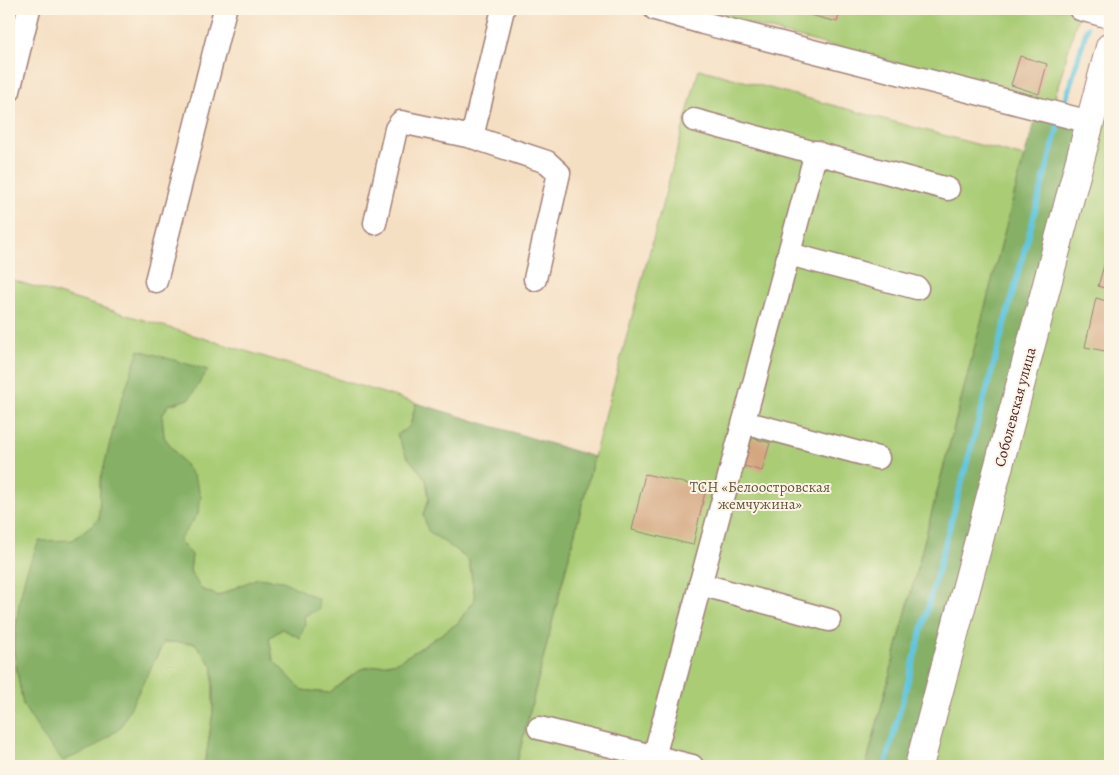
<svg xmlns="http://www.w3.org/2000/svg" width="1119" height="775" viewBox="0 0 1119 775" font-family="Alegreya,serif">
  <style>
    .green { fill: #a9cc75; stroke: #7a7650 }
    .forest { fill: #86b066; stroke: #686848 }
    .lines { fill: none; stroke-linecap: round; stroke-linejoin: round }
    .stream { stroke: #61c6df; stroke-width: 5.5 }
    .building { fill: #d4a781 }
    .minor-casing { stroke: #a07f77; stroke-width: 25 }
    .tertiary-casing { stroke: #a07f77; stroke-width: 30 }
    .minor { stroke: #fff; stroke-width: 22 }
    .tertiary { stroke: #fff; stroke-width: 28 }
    .labels { text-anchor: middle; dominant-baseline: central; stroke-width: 4; stroke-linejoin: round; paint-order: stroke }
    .street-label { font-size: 15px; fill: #4a1f2b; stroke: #fcf5e5 }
    .park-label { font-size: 15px; fill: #665341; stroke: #fcf5e5 }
  </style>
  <rect width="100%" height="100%" fill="#fcf5e5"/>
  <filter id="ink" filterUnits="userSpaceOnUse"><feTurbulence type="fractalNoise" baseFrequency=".02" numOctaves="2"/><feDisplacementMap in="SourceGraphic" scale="10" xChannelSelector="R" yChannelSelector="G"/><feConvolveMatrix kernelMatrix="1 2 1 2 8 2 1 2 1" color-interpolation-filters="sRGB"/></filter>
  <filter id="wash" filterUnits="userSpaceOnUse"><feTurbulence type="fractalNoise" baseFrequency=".0096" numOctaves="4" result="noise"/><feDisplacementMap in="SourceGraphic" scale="20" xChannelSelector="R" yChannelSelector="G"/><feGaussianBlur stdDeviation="1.12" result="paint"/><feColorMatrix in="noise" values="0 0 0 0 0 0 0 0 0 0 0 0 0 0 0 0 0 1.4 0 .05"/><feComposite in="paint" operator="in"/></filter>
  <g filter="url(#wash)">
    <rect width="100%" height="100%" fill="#f5dfc3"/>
    <g class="green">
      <path d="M691,9H1080L1053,104Z"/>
      <path d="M1110,47V766H919Z"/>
      <path d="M699,69L1024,157L866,766H516L594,457Z"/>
      <path d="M9,279L416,403L410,426L406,455L426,479L429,499L423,514L457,551L469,561L475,598L458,623L419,649L397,662L361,669L329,693L301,690L273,660L269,638L282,629L241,585L218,596L201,589L190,571L192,555L178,540L198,514L194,477L164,437L162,416L168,405L189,399L140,350L100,482L99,519L73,540L26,573L20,599L13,647L23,705L144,681L164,642L195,643L213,667V712L206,758L202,766H9Z"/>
    </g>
    <g class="forest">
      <path d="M1038,113L1089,126L919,766H866L1024,157Z"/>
      <path d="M139,350L208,370L189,399L168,405L162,416L164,437L194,477L201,496L198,514L179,540L192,555L190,571L201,589L218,596L257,578L283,581L318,599L319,609L304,616L305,624L300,638L282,629L269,638L273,660L302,690L329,693L361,669L397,662L419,649L458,623L475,598L469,561L457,551L428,531L423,514L429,499L426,479L406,455L397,435L410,426L416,403L594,457L516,766H202L206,758L213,712V667L195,643L164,642L120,728L93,748L63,761L44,738L23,705L13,647L20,599L26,573L39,541L73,540L99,519L100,482L119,407Z"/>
    </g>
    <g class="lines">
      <g class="stream">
        <path d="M1063,110L1087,28"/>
        <path d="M885,766L1060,119"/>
      </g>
    </g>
    <g id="blocks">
      <g class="building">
        <path d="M812,9H841L837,22L810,15Z"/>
        <path d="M1020,56L1047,64L1039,94L1011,85Z"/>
        <path d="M1107,255L1110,256V290L1098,286Z"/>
        <path d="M1096,298L1110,302V352L1085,347Z"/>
        <path d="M752,438L770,443L762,471L744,466Z"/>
        <path d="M645,474L706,488L693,545L632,530Z"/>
      </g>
    </g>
  </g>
  <g filter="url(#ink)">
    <use href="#blocks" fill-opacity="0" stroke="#a07f77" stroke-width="1"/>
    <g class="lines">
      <g class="minor-casing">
        <g id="minor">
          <path d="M655,9L703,23L1090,122"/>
          <path d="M1080,9L1110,17"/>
          <path d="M9,91L29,9"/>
          <path d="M694,120L948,189"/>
          <path d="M472,137L503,9"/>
          <path d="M375,223L396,129L401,122L472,137L547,162L559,173L535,279"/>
          <path d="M789,254L917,288"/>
          <path d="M156,281L225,9"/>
          <path d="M744,422L878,458"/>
          <path d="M700,584L829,620"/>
          <path d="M539,728L692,766"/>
          <path d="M654,757L816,152"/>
        </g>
      </g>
      <g class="tertiary-casing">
        <path id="tertiary" d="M919,766L1110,47"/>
      </g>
      <use href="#minor" class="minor"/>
      <use href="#tertiary" class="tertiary"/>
    </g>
  </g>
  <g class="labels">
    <g class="street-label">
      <text transform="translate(1015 407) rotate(-75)">Соболевская улица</text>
    </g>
    <g class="park-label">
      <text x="760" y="487">ТСН «Белоостровская<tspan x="760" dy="17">жемчужина»</tspan></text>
    </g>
  </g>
  <rect width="1119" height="775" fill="none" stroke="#fcf5e5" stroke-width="30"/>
</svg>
